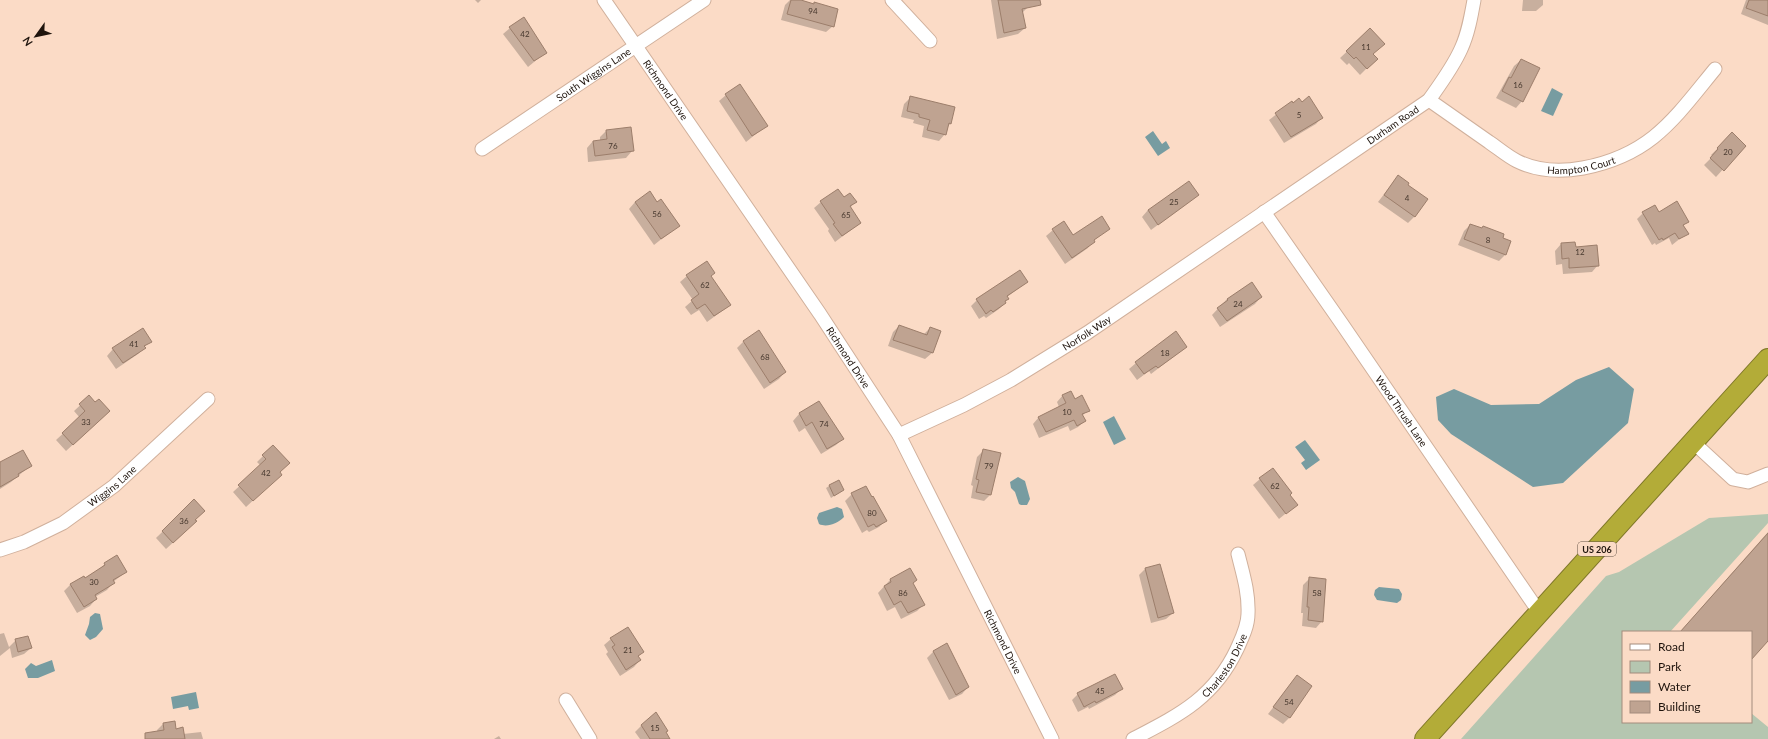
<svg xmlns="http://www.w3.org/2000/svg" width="1768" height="739" viewBox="0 0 1768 739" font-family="Lato,sans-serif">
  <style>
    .green { fill: #b5c6b0 }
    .water { fill: #779ca1 }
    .shadow { fill: #0003 }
    .building { fill: #bfa391; stroke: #9c7e6b }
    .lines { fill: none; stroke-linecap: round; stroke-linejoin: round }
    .minor-casing { stroke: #d0b09c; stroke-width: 15 }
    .highway-casing { stroke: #7f7729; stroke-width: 22 }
    .minor { stroke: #fff; stroke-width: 13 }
    .highway { stroke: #b3ac38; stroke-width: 20 }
    .labels { text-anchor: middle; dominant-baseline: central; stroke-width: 3; stroke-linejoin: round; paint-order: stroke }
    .number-label { font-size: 8px; fill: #47382e }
    .shield { fill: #fbdbc6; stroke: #615044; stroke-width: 1 }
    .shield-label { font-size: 9px; font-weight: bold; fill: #1f140d }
    .street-label { font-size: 10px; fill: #1f140d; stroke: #fbdbc6 }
  </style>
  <rect width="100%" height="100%" fill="#fbdbc6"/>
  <path class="green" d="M1768,514V523L1670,632H1623V722H1751V713L1768,727V739H1461L1606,576L1619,572L1709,518Z"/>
  <g class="water">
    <path d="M1552,88L1563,94L1553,116L1541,111Z"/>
    <path d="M1153,131L1162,144L1166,141L1170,148L1158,156L1145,137Z"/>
    <path d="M1609,367L1634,389L1628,423L1563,483L1533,487L1451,434L1438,420L1436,397L1454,389L1491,405L1539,404L1576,380Z"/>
    <path d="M1114,416L1126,439L1114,445L1103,422Z"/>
    <path d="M1305,440L1320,460L1306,470L1301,463L1305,460L1295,447Z"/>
    <path d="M1018,477L1025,481L1030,499L1027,505H1021L1019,504L1015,492L1011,488L1010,482Z"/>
    <path d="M837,507L842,509L844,517C838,523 827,528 819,524L817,518L819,513Z"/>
    <path d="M1379,587L1399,589L1402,594L1401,600L1397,603L1377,600L1374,595L1375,590Z"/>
    <path d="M95,613L100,614L103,629L96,637L90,640L85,635L89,624L90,617Z"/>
    <path d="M52,660L55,671L38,678H28L25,669L31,663L36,666Z"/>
    <path d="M196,692L199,708L189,710L188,706L173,709L171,697Z"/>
  </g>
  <g class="shadow">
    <path d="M475,0H481L478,3Z"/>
    <path d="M790,0H798L837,9L833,26L826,32L781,20L785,5Z"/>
    <path d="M991,0H1027L1028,7L1022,13L1025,28L1018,34L997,39Z"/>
    <path d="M1523,0H1543V5L1536,11H1522Z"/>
    <path d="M1746,0H1768V25L1741,14Z"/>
    <path d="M510,28L546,52L528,67L503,34Z"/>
    <path d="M1370,30L1372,54L1376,59L1360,75L1349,63L1347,65L1340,58Z"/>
    <path d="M1521,60L1522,101L1516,108L1496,98L1514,66Z"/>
    <path d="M726,95L767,125L746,142L719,101Z"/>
    <path d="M911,97L951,123L947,127L945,134L939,141L922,137L924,126L913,123L914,120L901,117L904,104Z"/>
    <path d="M1292,102L1322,117L1316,124L1284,143L1269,120Z"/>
    <path d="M606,131L632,151L626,158L588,162L587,148L593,141H600V137Z"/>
    <path d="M1732,134L1744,146L1716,177L1704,165L1713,156L1711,155Z"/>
    <path d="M1398,176L1406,185L1415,216L1408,223L1378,202Z"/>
    <path d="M1198,195L1151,230L1142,217L1148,210Z"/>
    <path d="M843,199L855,202L850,208L860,223L835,242L828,231L829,229L814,208L821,202Z"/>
    <path d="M635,202L657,203L679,225L654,245L629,209Z"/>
    <path d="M1643,213H1659L1688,221L1683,226L1687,233L1672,245L1669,238L1656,245L1655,243L1652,245L1637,219Z"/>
    <path d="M1470,225L1510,242L1505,255L1499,261L1458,245L1464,231Z"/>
    <path d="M1109,228L1093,241L1088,248L1065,264L1046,236L1053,230L1073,236Z"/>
    <path d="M1561,244L1575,248L1598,265L1592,272L1563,274L1562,264L1556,265L1555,251Z"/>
    <path d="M687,276H710L730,305L707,322L699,310L691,315L685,307L693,300L680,282Z"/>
    <path d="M1027,282L1007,297L1004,302L1005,303L999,309L986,318L984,316L979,319L971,306L977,300Z"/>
    <path d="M1252,283L1261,297L1255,304L1220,327L1212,315L1227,299Z"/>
    <path d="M899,326L923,335L930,328L939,331L932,353L925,359L888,346L893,332Z"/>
    <path d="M150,341L138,354L116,369L107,356L113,349Z"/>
    <path d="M743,342L785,372L779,379L764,389L737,348Z"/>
    <path d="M1186,347L1151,374L1149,371L1137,380L1129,369L1136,363Z"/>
    <path d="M1063,395L1074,400L1088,410L1082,416L1085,421L1078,427L1070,431L1068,426L1039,438L1033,424L1039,417L1059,407L1057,402Z"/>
    <path d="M89,397L103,417L66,451L56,440L80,418L74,411Z"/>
    <path d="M818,403L842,439L836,445L821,454L805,428L799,432L793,421L799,414Z"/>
    <path d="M984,450L990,495L984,501L971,498L973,486L971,485L977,457Z"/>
    <path d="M263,456L279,472L274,481L246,507L233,492L261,466L257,462Z"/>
    <path d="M0,463L30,466L11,482L0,489Z"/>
    <path d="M1260,479L1296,505L1279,519L1253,485Z"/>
    <path d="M829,486L843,490L831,498L826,488Z"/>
    <path d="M865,487L885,521L879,527L869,532L867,530L862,533L845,501L852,494Z"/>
    <path d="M194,501V520L189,528L166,549L156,538Z"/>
    <path d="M1768,532V641L1767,640L1751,658V632H1680Z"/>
    <path d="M105,564L126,572L113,582V583L107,590L95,597L96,599L90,606L77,613L64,591L70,585L84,579L98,570Z"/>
    <path d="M910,569L912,584L923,605L917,611L901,619L895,607L887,611L878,593L890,580Z"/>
    <path d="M1145,569L1173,613L1166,619L1151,623L1139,575Z"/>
    <path d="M1310,578L1322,621L1316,628L1302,626L1303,613H1301L1303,585Z"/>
    <path d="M628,629L642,652L638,657L640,660L634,667L620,676L606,654L608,652L604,645L611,639Z"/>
    <path d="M4,633L9,647L16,640L31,648L24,654L12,658L10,648L0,656V634Z"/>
    <path d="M947,645L968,687L962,694L949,700L927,658L933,652Z"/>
    <path d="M1297,677L1311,686L1289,718L1283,724L1268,714Z"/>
    <path d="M1121,689L1115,695L1089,709L1088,707L1078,712L1072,700L1078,694Z"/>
    <path d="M163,724L183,734L201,732L203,739H155L158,735L157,730Z"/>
    <path d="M642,725L665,733L669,739H640L635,732Z"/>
    <path d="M499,736L501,739H494Z"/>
  </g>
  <g class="building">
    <path d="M791,0H801L814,4V2L838,9L834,27L787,14Z"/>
    <path d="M998,0H1040L1041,5L1022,9L1026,28L1004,33Z"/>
    <path d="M1749,0H1768V16L1746,8Z"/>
    <path d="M524,17L547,53L534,61L509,27Z"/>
    <path d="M1370,28L1385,44L1373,54L1378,59L1367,69L1356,57L1354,59L1346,51Z"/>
    <path d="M1521,59L1540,68L1523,102L1502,91L1509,77L1511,78Z"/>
    <path d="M740,84L768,126L752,136L725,94Z"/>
    <path d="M910,96L955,107L951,124L949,123L946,135L927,130L930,120L919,117V114L907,111Z"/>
    <path d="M1309,96L1323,118L1291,137L1275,113L1292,101L1293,103L1299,98L1302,102Z"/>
    <path d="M631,127L634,151L595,156L593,141L607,139L606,130Z"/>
    <path d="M1732,132L1746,146L1724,171L1710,158L1718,149L1717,148Z"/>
    <path d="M1398,175L1409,183L1408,185L1428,199L1415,217L1384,195Z"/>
    <path d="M1189,181L1199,195L1158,225L1148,210Z"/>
    <path d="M838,189L844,197L850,193L857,202L850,206L861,223L842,236L833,224L835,223L820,201Z"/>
    <path d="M650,191L657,202L661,199L680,226L661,239L635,202Z"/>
    <path d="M1677,201L1689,222L1683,225L1689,234L1679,239L1675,233L1663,240L1662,238L1659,240L1642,212L1655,205L1659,212Z"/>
    <path d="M1102,216L1110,229L1094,240L1095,242L1072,258L1052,229L1064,221L1073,235Z"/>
    <path d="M1470,224L1482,228L1483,226L1504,234L1503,238L1511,241L1506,255L1464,239Z"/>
    <path d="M1575,242L1576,247L1597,245L1599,266L1569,268V258L1562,259L1561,243Z"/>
    <path d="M707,261L715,273L711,276L731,305L714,316L705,304L697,309L691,300L699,294L686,275Z"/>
    <path d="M1020,270L1028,282L1007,296L1009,299L1005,301L1006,303L993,312L991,310L986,314L976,299Z"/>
    <path d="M1252,282L1262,297L1227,321L1217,308L1228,300L1227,299Z"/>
    <path d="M899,325L927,335L930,327L941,331L933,353L893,340Z"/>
    <path d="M143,328L152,342L144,346L146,348L123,363L112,348Z"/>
    <path d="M759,330L786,372L770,383L743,341Z"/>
    <path d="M1176,331L1187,347L1158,368L1156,366L1144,374L1135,362Z"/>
    <path d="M1071,391L1075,399L1082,395L1090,411L1082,414L1086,421L1077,426L1074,420L1046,432L1038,417L1066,403L1062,395Z"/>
    <path d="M89,395L95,402L99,399L110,411L73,445L62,433L85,411L79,404Z"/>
    <path d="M819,401L844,439L827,449L812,422L806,426L799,413Z"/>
    <path d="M273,445L290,463L280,472L282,475L253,501L238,485L266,459L262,455Z"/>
    <path d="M983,449L1001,453L991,495L976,492L979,480L976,479Z"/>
    <path d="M23,450L32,466L18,474L19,476L0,487V462Z"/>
    <path d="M1273,468L1292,493L1290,495L1298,505L1286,514L1259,478Z"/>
    <path d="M839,480L844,490L834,496L829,485Z"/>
    <path d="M866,486L872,497L873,496L887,521L876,527L874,524L868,527L851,493Z"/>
    <path d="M194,499L205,511L195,520L197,521L173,543L162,531Z"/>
    <path d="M1768,533V641L1751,660V632H1680Z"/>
    <path d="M117,555L127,572L113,580L115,583L95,595L97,599L84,607L70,584L84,576L85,578L105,565L104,563Z"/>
    <path d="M1160,564L1174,613L1158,618L1145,568Z"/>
    <path d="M910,568L917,580L913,583L925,605L908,613L901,601L894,605L884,586L891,582L890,579Z"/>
    <path d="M1309,577L1326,579L1323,622L1308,620L1309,607H1307Z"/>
    <path d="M628,627L644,652L638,656L641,660L626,670L612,647L615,645L610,638Z"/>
    <path d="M28,636L32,648L18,652L15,639Z"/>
    <path d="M947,643L969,687L956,695L933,651Z"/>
    <path d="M1115,674L1123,689L1096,703L1095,701L1084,707L1077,693Z"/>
    <path d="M1297,675L1312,686L1290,718L1273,707Z"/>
    <path d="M656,712L668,731L666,732L670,739H650L641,725Z"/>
    <path d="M175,721L176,729L183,727L185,739H145V733L164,730L163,723Z"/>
  </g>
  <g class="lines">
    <g class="minor-casing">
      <g id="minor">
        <path id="s1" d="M604,0L820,314L899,435L1052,739"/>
        <path d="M892,0L930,41"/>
        <path id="s2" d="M1429,100C1449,114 1469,128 1489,142C1498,148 1507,156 1517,161C1537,171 1561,172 1583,168C1651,155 1674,119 1715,69"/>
        <path id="s3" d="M482,149L704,0"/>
        <path id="s4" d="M1264,212L1342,324L1539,612"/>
        <path id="s5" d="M899,435L964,405L1011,380L1087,333L1429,100C1441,83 1453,67 1461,49C1468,34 1471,17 1474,0"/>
        <path d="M1694,443L1733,479L1748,482L1768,474"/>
        <path id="s6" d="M0,550L24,542L63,523L114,486L208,399"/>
        <path d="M566,700L590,739"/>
        <path id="s7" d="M1133,739C1179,715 1214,698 1237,649C1242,638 1248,626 1248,614C1249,593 1243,574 1238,554"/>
      </g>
    </g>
    <g class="highway-casing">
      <path id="highway" d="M1425,739L1768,359"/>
    </g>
    <use href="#minor" class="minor"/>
    <use href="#highway" class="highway"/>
  </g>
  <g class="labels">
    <g class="number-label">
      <text x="813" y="11">94</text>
      <text x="525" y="34">42</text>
      <text x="1366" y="47">11</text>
      <text x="1518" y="85">16</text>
      <text x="1299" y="115">5</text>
      <text x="613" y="146">76</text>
      <text x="1728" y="152">20</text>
      <text x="1407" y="198">4</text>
      <text x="1174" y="202">25</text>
      <text x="657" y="214">56</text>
      <text x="846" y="215">65</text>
      <text x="1488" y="240">8</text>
      <text x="1580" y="252">12</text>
      <text x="705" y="285">62</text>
      <text x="1238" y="304">24</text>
      <text x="134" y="344">41</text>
      <text x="1165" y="353">18</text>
      <text x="765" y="357">68</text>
      <text x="1067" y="412">10</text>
      <text x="86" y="422">33</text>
      <text x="824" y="424">74</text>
      <text x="989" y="466">79</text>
      <text x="266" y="473">42</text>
      <text x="1275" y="486">62</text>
      <text x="872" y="513">80</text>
      <text x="184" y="521">36</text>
      <text x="94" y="582">30</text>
      <text x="903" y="593">86</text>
      <text x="1317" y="593">58</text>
      <text x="628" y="650">21</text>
      <text x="1100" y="691">45</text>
      <text x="1289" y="702">54</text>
      <text x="655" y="728">15</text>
    </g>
    <rect class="shield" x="1578" y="542" width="38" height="14" rx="3"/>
    <g class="shield-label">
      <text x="1597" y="549">US 206</text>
    </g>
    <g class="street-label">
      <text stroke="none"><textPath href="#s3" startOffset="134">South Wiggins Lane</textPath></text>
      <text stroke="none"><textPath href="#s1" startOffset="109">Richmond Drive</textPath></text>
      <text stroke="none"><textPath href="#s5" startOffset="584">Durham Road</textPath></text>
      <text stroke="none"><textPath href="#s2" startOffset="173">Hampton Court</textPath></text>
      <text stroke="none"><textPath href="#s5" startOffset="214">Norfolk Way</textPath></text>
      <text stroke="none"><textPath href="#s1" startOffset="433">Richmond Drive</textPath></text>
      <text stroke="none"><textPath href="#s4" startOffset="242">Wood Thrush Lane</textPath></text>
      <text stroke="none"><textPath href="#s6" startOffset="130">Wiggins Lane</textPath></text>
      <text stroke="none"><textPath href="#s1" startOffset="757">Richmond Drive</textPath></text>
      <text stroke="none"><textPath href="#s7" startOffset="120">Charleston Drive</textPath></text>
    </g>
  </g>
  <rect x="1622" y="631" width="130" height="92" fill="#fbdbc6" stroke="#a38b7c"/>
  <rect x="1630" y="644" width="20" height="6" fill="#ffffff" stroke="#a38b7c"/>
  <text x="1658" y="651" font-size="12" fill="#1f140d">Road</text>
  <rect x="1630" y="661" width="20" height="12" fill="#b5c6b0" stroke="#a38b7c"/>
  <text x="1658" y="671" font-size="12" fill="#1f140d">Park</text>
  <rect x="1630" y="681" width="20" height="12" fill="#779ca1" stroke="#a38b7c"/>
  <text x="1658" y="691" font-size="12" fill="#1f140d">Water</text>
  <rect x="1630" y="701" width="20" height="12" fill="#bfa391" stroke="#a38b7c"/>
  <text x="1658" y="711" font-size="12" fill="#1f140d">Building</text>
  <g transform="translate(36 36) rotate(237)" stroke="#fbdbc6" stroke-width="3" paint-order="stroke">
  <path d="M0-3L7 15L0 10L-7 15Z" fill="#1f140d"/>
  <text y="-6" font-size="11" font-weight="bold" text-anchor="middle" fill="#1f140d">N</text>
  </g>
</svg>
